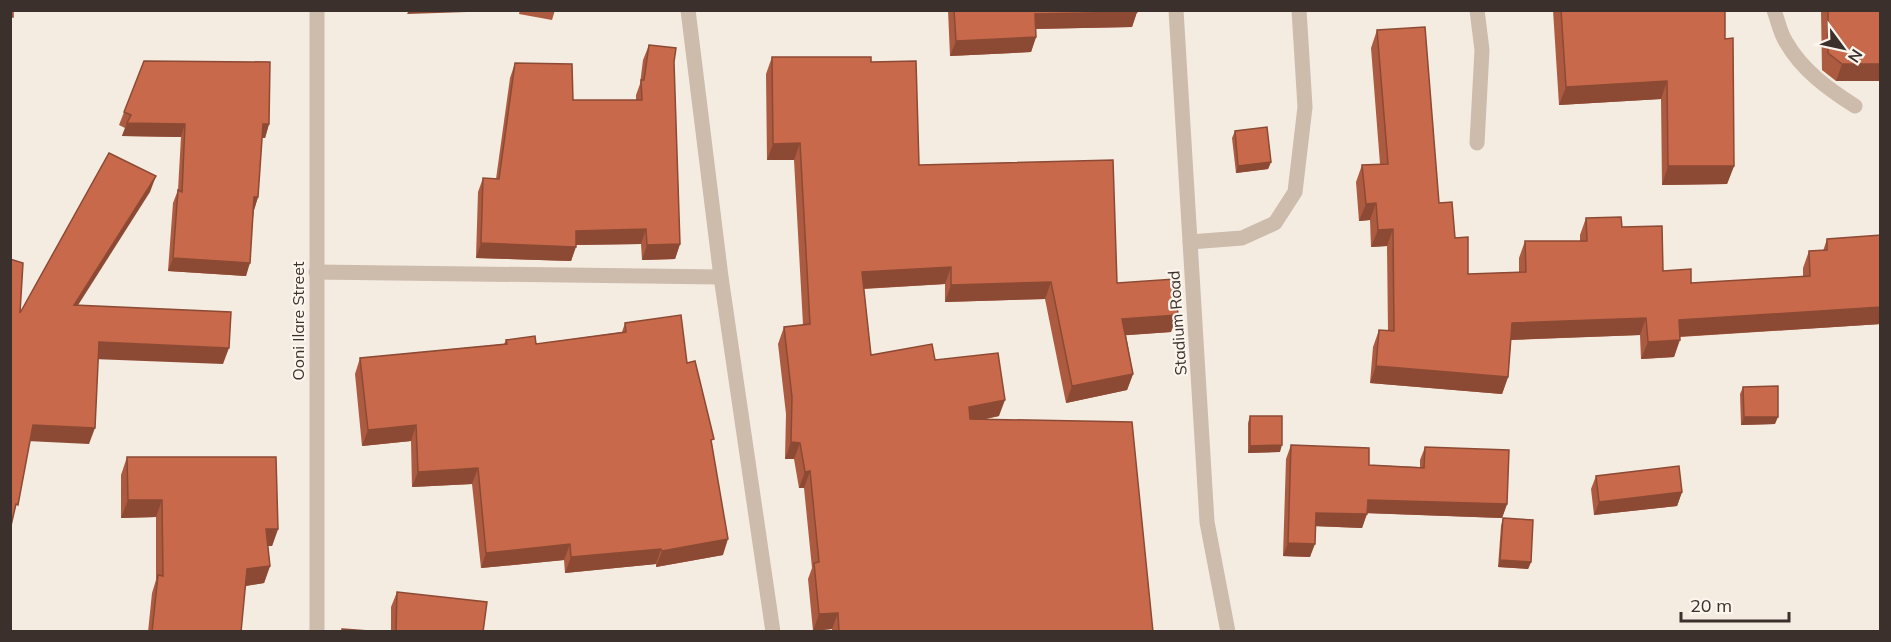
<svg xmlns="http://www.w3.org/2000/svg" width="1891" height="642" viewBox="0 0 1891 642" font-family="Mulish,sans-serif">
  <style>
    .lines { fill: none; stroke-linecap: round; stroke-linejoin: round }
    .lane { stroke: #cdbbac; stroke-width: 15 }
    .street { stroke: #cdbbac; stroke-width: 15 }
    .wall { fill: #ac5a40 }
    .shaded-wall { fill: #8c4a34 }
    .building { fill: #c8694b; stroke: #8c4a34; stroke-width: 1.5 }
    .labels { text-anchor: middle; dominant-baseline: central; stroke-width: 4.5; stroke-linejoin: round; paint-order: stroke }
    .street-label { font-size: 16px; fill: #3b302b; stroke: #fbf5ee }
  </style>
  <rect width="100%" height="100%" fill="#f4ebe1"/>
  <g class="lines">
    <g class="lane">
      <path d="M1774,10C1778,21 1780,33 1786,42C1802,70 1828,89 1855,106"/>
      <path d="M1477,143L1482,50L1477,10"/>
      <path d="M1190,242L1242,238L1275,223L1295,192L1305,107L1299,10"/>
    </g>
    <g class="street">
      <path d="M688,10L721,277L773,632"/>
      <path d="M1176,10L1207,522L1228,632"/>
      <path d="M316,272L721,277"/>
      <path d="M317,632V10"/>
    </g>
  </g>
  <g class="wall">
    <path d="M520,10H555L552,20L519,14Z"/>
    <path d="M948,10H1137V12L1132,27L1036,29V37L1031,52L950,56Z"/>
    <path d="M1553,10H1725V39L1734,166L1727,184L1662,185L1661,99L1559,105Z"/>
    <path d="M1821,10H1881V81H1836L1822,70Z"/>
    <path d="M1377,30L1439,203L1455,238L1468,274L1519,272V258L1525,241H1580V235L1586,218L1622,227L1663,271L1691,283L1803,276V268L1809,251H1823L1827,239L1881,235V324L1680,337L1674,357L1641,359L1640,335L1511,340L1508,377L1502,394L1370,383L1373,347L1379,330L1388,331L1387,246L1371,247L1370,220L1359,221L1356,182L1362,165L1380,164L1371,48Z"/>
    <path d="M649,45L674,62L680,244L675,259L642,260L641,244L576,245L571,261L476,258L478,192L483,178L496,179L510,78L515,63L573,100H636V95L640,84L643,60Z"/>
    <path d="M772,57L871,62L919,165L1117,283L1171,332L1126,335L1133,374L1127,390L1066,403L1045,299L945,302V284L864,289L871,355L935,360L999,416L984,419L1153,632H832V629L813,631L808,579L812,568L804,488H799L794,459H785L786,414L778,344L784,327L803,325L794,160H767L766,74Z"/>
    <path d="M144,61L269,124L265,138H262L258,197L254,210L246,276L168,271L173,203L178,190L181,137L122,136L125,128L119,125Z"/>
    <path d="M1235,131L1271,162L1268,169L1236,173L1232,138Z"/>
    <path d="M625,323L687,363L712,444L723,555L656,567V564L565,573L564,560L481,568L472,484L412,487L411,441L362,446L355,374L360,358L504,344L506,340L536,344L622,332Z"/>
    <path d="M1743,387L1775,424L1741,425L1740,394Z"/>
    <path d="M1250,416L1280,452L1248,453V423Z"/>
    <path d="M1291,445L1369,465L1420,467V460L1425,447L1507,504L1502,518L1367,513L1362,528L1316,526L1310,557L1283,556L1286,459Z"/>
    <path d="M127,457L278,529L272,546H268L270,566L264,583L245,586L241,632H148L152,593L156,580V517L121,518V475Z"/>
    <path d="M1596,476L1682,492L1677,506L1594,515L1591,489Z"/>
    <path d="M1503,518L1531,562L1528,569L1498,567L1501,526Z"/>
    <path d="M397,592L483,632H391V607Z"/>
  </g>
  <g class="shaded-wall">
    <path d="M409,10H467V12L407,14Z"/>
    <path d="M1137,12L1132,27L1030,29L1035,14Z"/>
    <path d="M1036,37L1031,52L950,56L956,41Z"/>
    <path d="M1842,64H1881V81H1836Z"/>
    <path d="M1667,81L1661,99L1559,105L1566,87Z"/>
    <path d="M127,123L185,124L181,137L122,136Z"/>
    <path d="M263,124H269L265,138L258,137Z"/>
    <path d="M800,143L794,160H767L773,144Z"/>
    <path d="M1271,162L1268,169L1236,173L1238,166Z"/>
    <path d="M1668,166H1734L1727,184L1662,185Z"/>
    <path d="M156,176L150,192L68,321L74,305Z"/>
    <path d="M254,197H258L254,210Z"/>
    <path d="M1376,203L1370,220L1359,221L1366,204Z"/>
    <path d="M646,229L641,244L571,245L576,231Z"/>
    <path d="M1393,229L1387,246L1371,247L1378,230Z"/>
    <path d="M481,243L576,247L571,261L476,258Z"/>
    <path d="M680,244L675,259L642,260L647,245Z"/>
    <path d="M173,258L250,263L246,276L168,271Z"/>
    <path d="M951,267L945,284L856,289L862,272Z"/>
    <path d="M1051,282L1045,299L945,302L951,285Z"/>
    <path d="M1881,307V324L1673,337L1679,320Z"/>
    <path d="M1178,315L1171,332L1116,336L1122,319Z"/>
    <path d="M1646,318L1640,335L1506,340L1512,323Z"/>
    <path d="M1680,340L1674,357L1641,359L1648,342Z"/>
    <path d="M99,342L229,348L223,364L93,359Z"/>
    <path d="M1376,366L1508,377L1502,394L1370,383Z"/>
    <path d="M1133,374L1127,390L1066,403L1072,386Z"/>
    <path d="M1005,400L999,416L963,424L969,407Z"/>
    <path d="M1744,417H1778L1775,424L1741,425Z"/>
    <path d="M33,425L95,428L89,444L27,441Z"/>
    <path d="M416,425L411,441L362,446L368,430Z"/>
    <path d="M791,442L800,443L794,459H785Z"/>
    <path d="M1282,445L1280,452L1248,453L1250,446Z"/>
    <path d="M478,468L472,484L412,487L418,472Z"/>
    <path d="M810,471L804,488H799L805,472Z"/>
    <path d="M1682,492L1677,506L1594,515L1599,502Z"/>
    <path d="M128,500H162L156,517L121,518Z"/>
    <path d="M1368,500L1507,504L1502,518L1363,513Z"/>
    <path d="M1316,513L1367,514L1362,528L1311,526Z"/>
    <path d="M266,529H278L272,546H259Z"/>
    <path d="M728,539L723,555L656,567L662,551Z"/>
    <path d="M1288,543L1315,544L1310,557L1283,556Z"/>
    <path d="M570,544L564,560L481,568L486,553Z"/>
    <path d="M661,549L656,564L565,573L571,557Z"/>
    <path d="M1500,560L1531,562L1528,569L1498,567Z"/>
    <path d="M270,566L264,583L240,587L247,569Z"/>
    <path d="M838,613L832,629L813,631L819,614Z"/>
  </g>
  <g class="building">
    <path d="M10,10H13V17H11L10,39Z"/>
    <path d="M954,10H1137V12L1035,14L1036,37L956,41Z"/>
    <path d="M1561,10H1725V39L1733,38L1734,166H1668L1667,81L1566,87Z"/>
    <path d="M1828,10H1881V64H1842L1828,53Z"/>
    <path d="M1425,27L1439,203L1452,202L1455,238L1468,237V274L1526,272L1525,241H1587L1586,218L1621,217L1622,227L1662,226L1663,271L1691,269V283L1810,276L1809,251L1827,250V239L1881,235V307L1679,320L1680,340L1648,342L1646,318L1512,323L1508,377L1376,366L1379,330L1394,331L1393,229L1378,230L1376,203L1366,204L1362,165L1388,164L1377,30Z"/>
    <path d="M649,45L676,48L674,62L680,244L647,245L646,229L576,231V247L481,243L483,178L499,179L515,63L572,64L573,100H642L641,80H644Z"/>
    <path d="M772,57H871V62L916,61L919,165L1113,160L1117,283L1175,279L1178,315L1122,319L1133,374L1072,386L1051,282L951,285V267L862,272L871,355L932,344L935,360L998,353L1005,400L969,407L970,419L1132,422L1153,632H839L838,613L819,614L814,563L819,562L810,471L805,472L800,443L791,442L792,397L784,327L810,324L800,143L773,144Z"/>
    <path d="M144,61L270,62L269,124H263L258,197H254L250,263L173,258L178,190L182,192L185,124L127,123L131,115L124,112Z"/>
    <path d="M1267,127L1271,162L1238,166L1235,131Z"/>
    <path d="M109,153L156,176L74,305L231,312L229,348L99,342L95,428L33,425L18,505L16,504L10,530V259L23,263L20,313Z"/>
    <path d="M681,315L687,363L695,361L714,439L711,440L728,539L662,551L661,549L571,557L570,544L486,553L478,468L418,472L416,425L368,430L360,358L507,344L506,340L535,336L536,344L626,332L625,323Z"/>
    <path d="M1778,386V417H1744L1743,387Z"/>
    <path d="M1250,416H1282V445L1250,446Z"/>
    <path d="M1291,445L1369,448V465L1424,468L1425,447L1509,450L1507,504L1368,500L1367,514L1316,513L1315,544L1288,543Z"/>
    <path d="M127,457H276L278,529H266L270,566L247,569L241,632H152L158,575L163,576L162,500H128Z"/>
    <path d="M1679,466L1682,492L1599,502L1596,476Z"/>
    <path d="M1503,518L1533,520L1531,562L1500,560Z"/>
    <path d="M397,592L487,602L483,632H396Z"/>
    <path d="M342,629L383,632H342Z"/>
  </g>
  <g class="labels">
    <g class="street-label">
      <text transform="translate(298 321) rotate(-90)">Ooni Ilare Street</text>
      <text transform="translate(1177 323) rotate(-94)">Stadium Road</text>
    </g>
  </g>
  <rect width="1891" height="642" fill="none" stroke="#3b302b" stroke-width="24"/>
  <g transform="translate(1843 48) rotate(123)" stroke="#fbf5ee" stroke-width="4.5" paint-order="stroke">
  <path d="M0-4.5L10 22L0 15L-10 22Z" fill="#3b302b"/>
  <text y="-9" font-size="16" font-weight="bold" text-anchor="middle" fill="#3b302b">N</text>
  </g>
  <path d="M1681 612v9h108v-9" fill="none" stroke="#3b302b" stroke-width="3"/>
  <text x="1690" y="612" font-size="18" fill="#3b302b" stroke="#fbf5ee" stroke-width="4.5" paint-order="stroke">20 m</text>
</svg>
